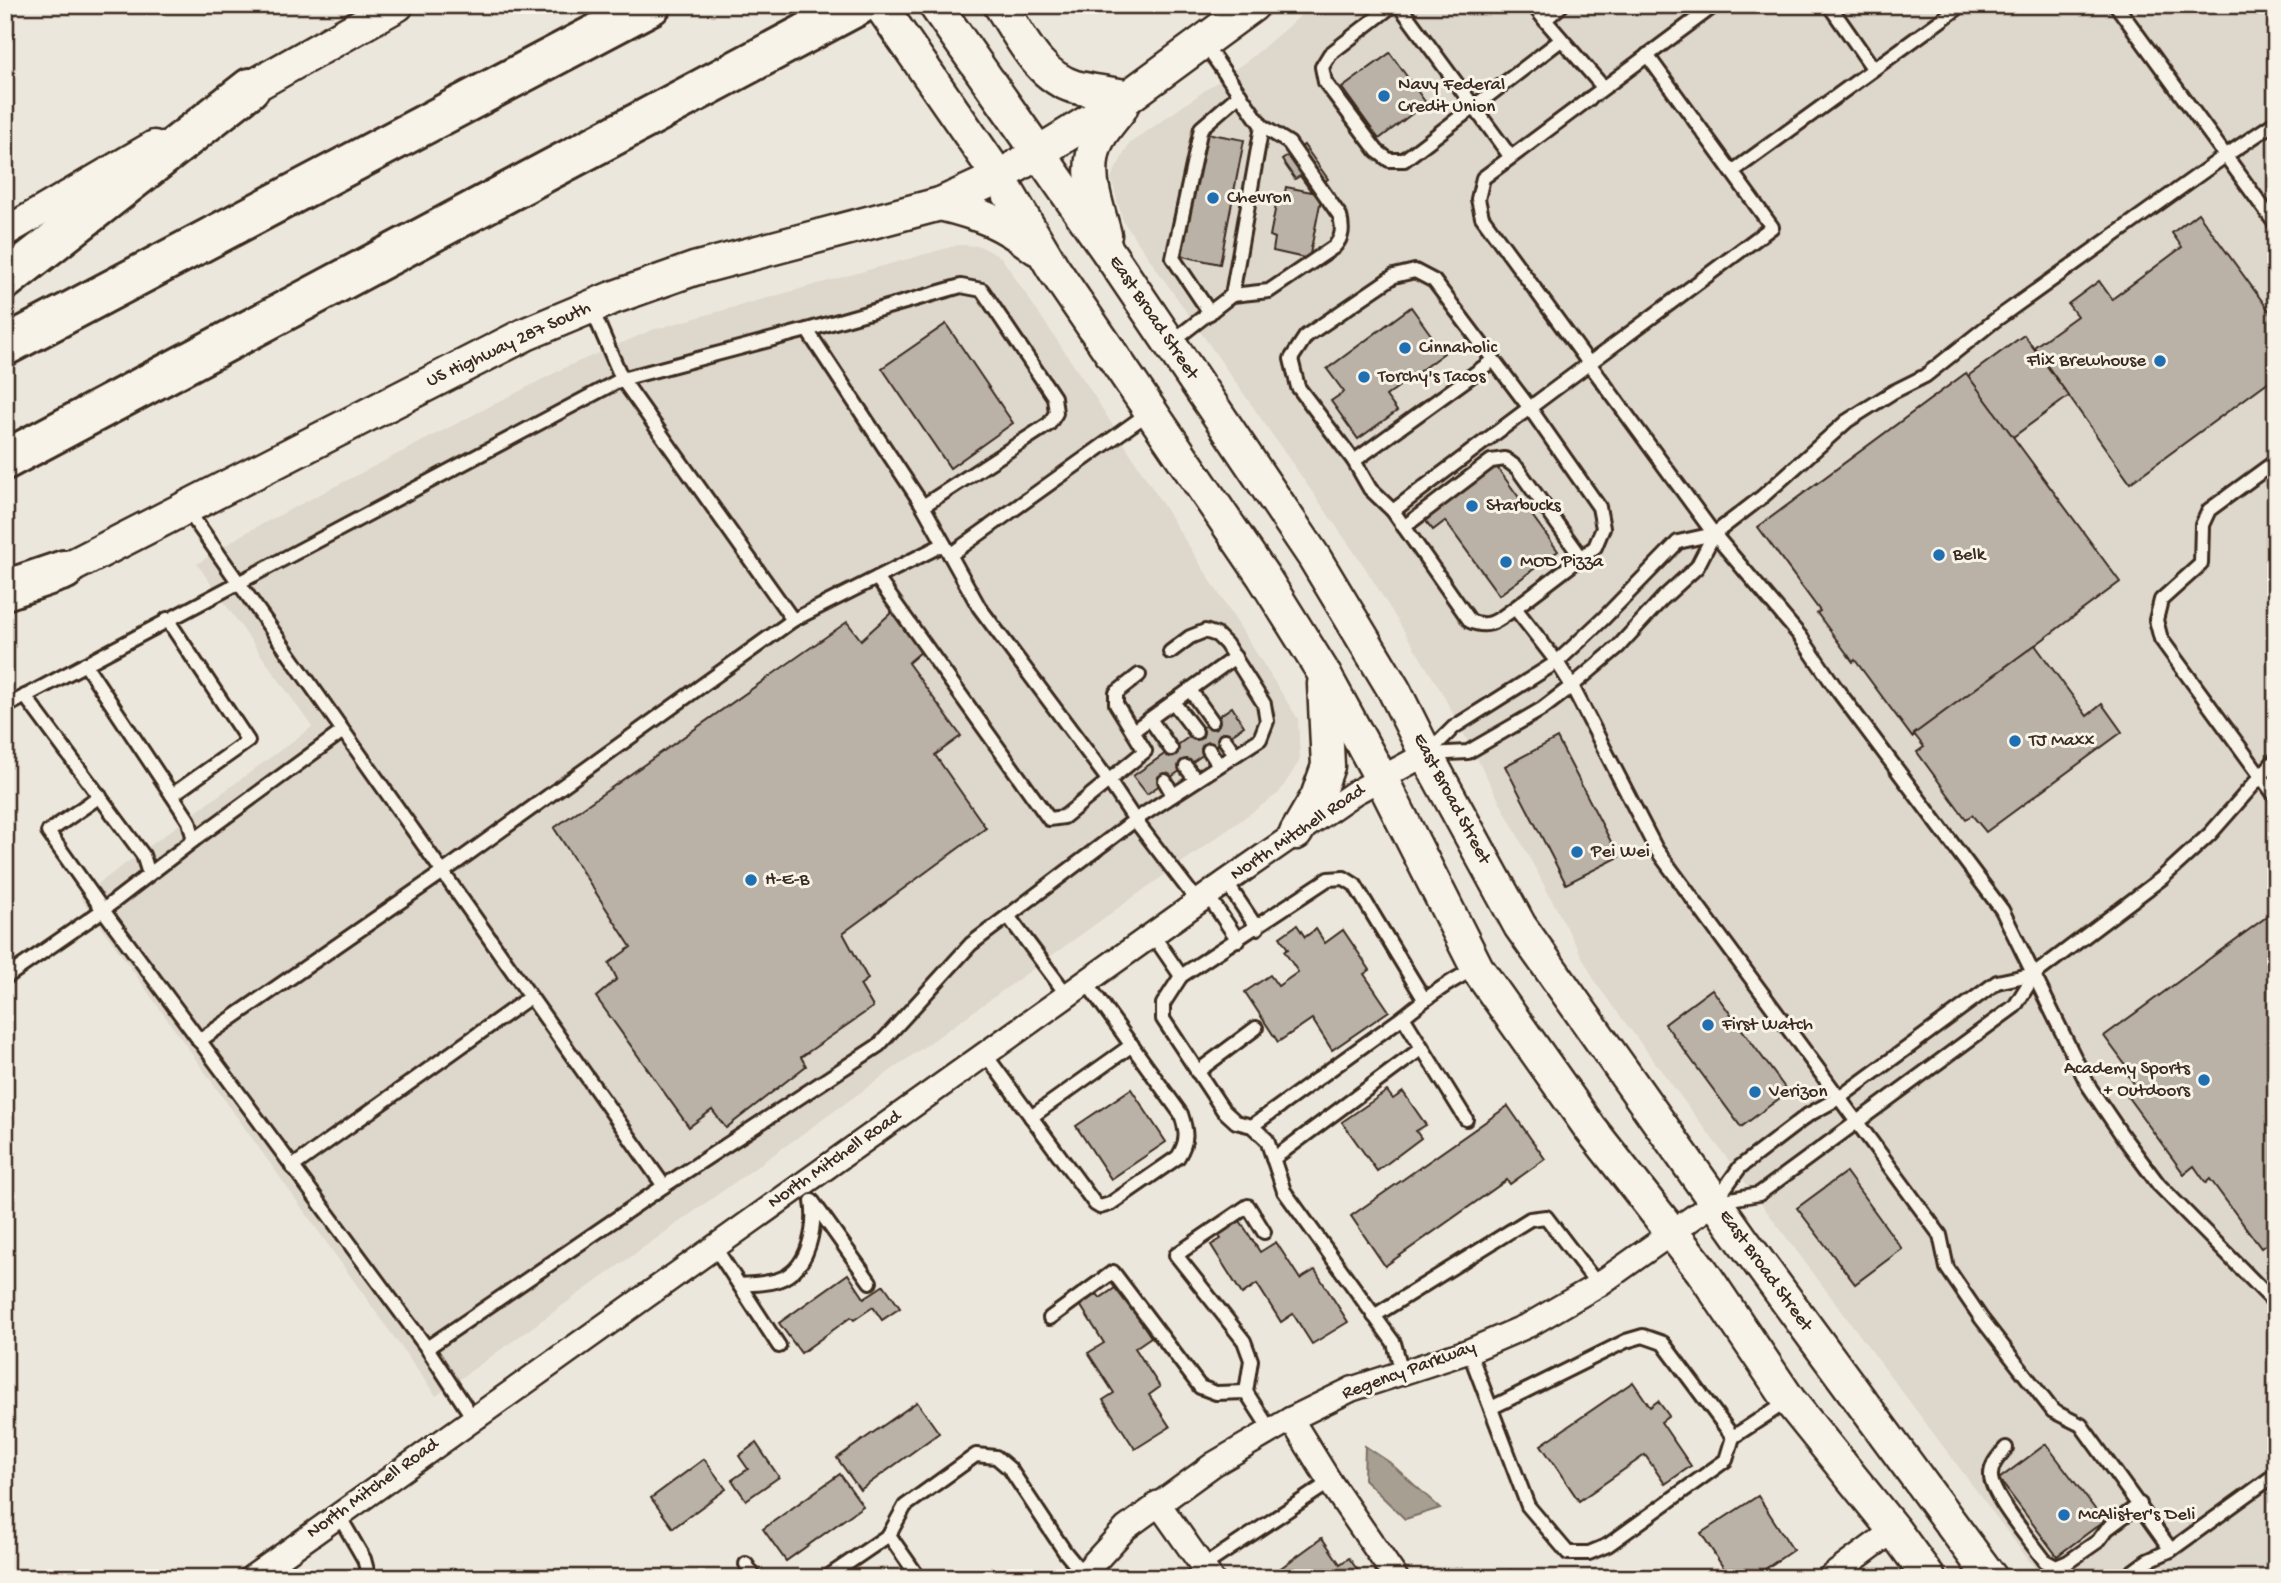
<svg xmlns="http://www.w3.org/2000/svg" width="2281" height="1583" viewBox="0 0 2281 1583" font-family="'Gochi Hand',sans-serif">
  <style>
    .built { fill: #ddd7cc }
    .water { fill: #a89f93; stroke: #7c7064; stroke-width: 2 }
    .building { fill: #bab2a7; stroke: #3b2a1e; stroke-width: 2 }
    .lines { fill: none; stroke-linecap: round; stroke-linejoin: round }
    .service-casing { stroke: #3b2a1e; stroke-width: 18 }
    .minor-casing { stroke: #3b2a1e; stroke-width: 28 }
    .tertiary-casing { stroke: #3b2a1e; stroke-width: 33 }
    .secondary-casing { stroke: #3b2a1e; stroke-width: 37 }
    .motorway-casing { stroke: #3b2a1e; stroke-width: 44 }
    .service { stroke: #f7f3e8; stroke-width: 12 }
    .minor { stroke: #f7f3e8; stroke-width: 23 }
    .tertiary { stroke: #f7f3e8; stroke-width: 28 }
    .secondary { stroke: #f7f3e8; stroke-width: 32 }
    .motorway { stroke: #f7f3e8; stroke-width: 38 }
    .poi-dot { fill: #1f6fb2; stroke: #f7f3e8; stroke-width: 2.5 }
    .labels { text-anchor: middle; dominant-baseline: central; stroke-width: 6; stroke-linejoin: round; paint-order: stroke }
    .poi-label { font-size: 19px; fill: #3b2a1e; stroke: #f7f3e8; text-anchor: start }
    .street-label { font-size: 19px; fill: #3b2a1e; stroke: #f7f3e8 }
  </style>
  <rect width="100%" height="100%" fill="#ece7dc"/>
  <filter id="ink" filterUnits="userSpaceOnUse"><feTurbulence type="fractalNoise" baseFrequency=".0143" numOctaves="2"/><feDisplacementMap in="SourceGraphic" scale="14" xChannelSelector="R" yChannelSelector="G"/><feConvolveMatrix kernelMatrix="1 2 1 2 8 2 1 2 1" color-interpolation-filters="sRGB"/></filter>
  <g filter="url(#ink)">
    <g class="built">
      <path d="M1313,5H2276V1578H2042L1597,985L1441,691L1364,566L1123,221L1111,178L1129,144L1251,58Z"/>
      <path d="M958,245L980,246L1001,257L1091,391L1298,719L1300,760L1279,793L436,1396L80,897L312,727L197,564L243,534L568,366L652,330Z"/>
    </g>
    <path class="water" d="M1365,1446L1389,1462L1440,1508L1405,1519L1364,1479Z"/>
    <g class="building">
      <path d="M1390,53L1426,103L1379,139L1342,88Z"/>
      <path d="M1206,133L1244,140L1220,264L1182,256Z"/>
      <path d="M1304,145L1328,179L1311,191L1300,176L1295,179L1282,160Z"/>
      <path d="M1286,187L1322,194L1309,259L1273,251L1275,238L1270,236L1277,200L1283,202Z"/>
      <path d="M2198,213L2276,320V376L2130,483L2034,347L2077,316L2068,304L2099,281L2112,299L2182,247L2172,233Z"/>
      <path d="M1411,307L1444,353L1386,396L1397,411L1358,439L1331,401L1344,392L1327,369Z"/>
      <path d="M946,324L1013,423L950,468L882,368Z"/>
      <path d="M2024,335L2069,396L2013,437L1968,376Z"/>
      <path d="M1966,373L2120,582L1912,737L1855,660L1853,662L1817,613L1820,611L1758,527Z"/>
      <path d="M1496,466L1558,551L1499,595L1445,521L1433,530L1424,519Z"/>
      <path d="M892,612L922,651L908,663L961,736L935,755L986,828L843,933L868,979L860,985L873,1007L801,1057L806,1066L726,1128L712,1110L689,1127L596,997L617,979L609,963L631,947L554,828L847,622L861,640Z"/>
      <path d="M2035,645L2087,716L2102,704L2122,732L1986,832L1972,815L1966,819L1917,752L1924,747L1914,734Z"/>
      <path d="M1232,707L1244,726L1147,794L1133,776Z"/>
      <path d="M1557,738L1619,857L1566,884L1505,766Z"/>
      <path d="M2276,910V1237L2261,1248L2210,1179L2206,1183L2194,1166L2184,1174L2127,1096L2137,1088L2126,1072L2129,1070L2104,1036Z"/>
      <path d="M1297,925L1305,937L1316,929L1325,943L1343,930L1370,970L1364,974L1389,1011L1332,1050L1312,1019L1278,1042L1245,992L1270,975L1278,986L1298,972L1284,951L1288,949L1280,937Z"/>
      <path d="M1712,989L1788,1092L1741,1127L1665,1024Z"/>
      <path d="M1131,1089L1166,1142L1111,1179L1076,1126Z"/>
      <path d="M1387,1091L1393,1099L1403,1092L1426,1125L1416,1131L1421,1138L1377,1171L1342,1122Z"/>
      <path d="M1508,1106L1545,1159L1510,1184L1507,1180L1385,1266L1351,1216Z"/>
      <path d="M1846,1172L1902,1249L1855,1284L1797,1208Z"/>
      <path d="M1237,1216L1260,1252L1276,1242L1300,1279L1315,1270L1348,1322L1312,1344L1293,1314L1281,1322L1257,1284L1242,1294L1211,1245L1221,1239L1215,1230Z"/>
      <path d="M848,1274L864,1298L884,1285L900,1308L882,1320L873,1307L854,1320L851,1317L801,1353L779,1323Z"/>
      <path d="M1118,1286L1151,1337L1135,1348L1160,1387L1149,1395L1170,1427L1135,1449L1103,1400L1114,1393L1088,1353L1104,1343L1079,1303L1096,1292L1100,1298Z"/>
      <path d="M1633,1382L1650,1407L1658,1401L1669,1416L1661,1422L1691,1466L1665,1484L1645,1455L1579,1501L1541,1445Z"/>
      <path d="M917,1402L939,1433L860,1490L837,1458Z"/>
      <path d="M756,1443L779,1477L746,1500L732,1480L748,1469L739,1456Z"/>
      <path d="M2046,1444L2104,1521L2057,1556L1999,1479Z"/>
      <path d="M704,1459L726,1489L673,1528L651,1498Z"/>
      <path d="M840,1474L863,1506L786,1561L763,1529Z"/>
      <path d="M1758,1496L1793,1550L1752,1578H1730L1701,1533Z"/>
      <path d="M1322,1538L1340,1564L1349,1558L1363,1578H1267Z"/>
      <path d="M1511,1570L1517,1578H1500Z"/>
    </g>
    <g class="lines">
      <g class="service-casing">
        <g id="service">
          <path d="M1393,5L1330,54L1322,67L1325,82L1377,151L1389,160H1404L1561,40"/>
          <path d="M1399,5L1510,156"/>
          <path d="M1533,5L1545,20"/>
          <path d="M1562,5L1545,20L1603,87"/>
          <path d="M1715,5L1483,178L1478,199L1482,217L1714,534L1800,636L1835,687L2002,910L2088,1085L2124,1138L2159,1185L2276,1304"/>
          <path d="M1829,5L1873,68"/>
          <path d="M2116,5L2276,225"/>
          <path d="M1647,55L1772,227C1646,322 1518,415 1393,511L1470,621C1490,630 1499,619 1515,608L1557,662L1572,686L1656,849L1940,1235L1947,1268L1981,1318L2053,1411L2081,1425L2171,1550"/>
          <path d="M1732,172L1962,5"/>
          <path d="M1232,295L1269,291L1334,247C1343,237 1343,229 1340,216L1289,143L1262,126"/>
          <path d="M1210,313L1173,258L1201,128L1240,94"/>
          <path d="M807,330L961,286L982,290L1054,397L1056,413L1049,424L923,506"/>
          <path d="M1170,343L1232,295L1262,126L1203,42"/>
          <path d="M1354,461L1492,361"/>
          <path d="M2276,461L2209,510L2202,525L2201,564L2161,600L2156,620L2161,639L2276,797"/>
          <path d="M186,508L664,1186L427,1348L103,910L194,840L343,731"/>
          <path d="M1393,511L1370,489L1354,461L1298,387L1291,359L1306,336L1394,276L1415,271L1434,281L1529,407L1599,507L1603,528L1595,547L1515,608"/>
          <path d="M1404,527L1491,461L1505,459L1517,468L1581,557"/>
          <path d="M950,555L1151,411"/>
          <path d="M877,578L1049,819L1064,817L1145,751L1116,704V693L1139,675"/>
          <path d="M793,620L944,544"/>
          <path d="M85,664L172,795L248,741L167,619"/>
          <path d="M1190,690L1212,721"/>
          <path d="M25,696L143,855L149,874"/>
          <path d="M1173,702L1196,732"/>
          <path d="M5,707L622,379L807,330L923,506L979,607L1109,781L1135,820L1260,739L1267,721L1264,704L1226,644L1217,635L1205,631L1190,637L1170,652"/>
          <path d="M1150,719L1171,749"/>
          <path d="M1133,731L1235,657"/>
          <path d="M1225,740L1235,754"/>
          <path d="M1209,750L1219,765"/>
          <path d="M1428,753L1454,727L1557,662L1603,619L1678,542L1714,534L1762,497L1847,421L1893,392L1925,376L1994,321L2225,156L2276,122"/>
          <path d="M1428,754L1468,752L1542,709L1572,686L1618,647L1662,599L1697,567L1714,534"/>
          <path d="M1186,767L1196,780"/>
          <path d="M1165,781L1173,795"/>
          <path d="M172,795L189,821L194,840"/>
          <path d="M1226,882L1257,928"/>
          <path d="M1208,896L1238,940"/>
          <path d="M1008,916L1067,995"/>
          <path d="M1153,935L1181,976L1163,1004V1019L1223,1110L1236,1122L1252,1126L1267,1140L1284,1191L1394,1343L1402,1372"/>
          <path d="M1181,976L1328,879L1344,878L1355,885L1424,999"/>
          <path d="M5,978L103,910L48,832L100,796"/>
          <path d="M1403,1017L1466,1119"/>
          <path d="M199,1041L443,872L793,620L622,379L591,307"/>
          <path d="M985,1054L1095,1204L1100,1207L1110,1204L1178,1157C1188,1141 1187,1132 1181,1114L1086,982"/>
          <path d="M1197,1072L1256,1028"/>
          <path d="M1031,1117L1132,1045"/>
          <path d="M1252,1126L1403,1017C1426,998 1450,980 1477,968"/>
          <path d="M1273,1159L1422,1048"/>
          <path d="M292,1167L530,997"/>
          <path d="M664,1186L879,1045L971,944L1135,820L1198,902"/>
          <path d="M1717,1199L1740,1167L1808,1115L1839,1098L1997,982L2035,974"/>
          <path d="M1719,1201L1759,1194L2015,1006L2035,974L2162,878L2210,834L2276,759"/>
          <path d="M813,1202L870,1282"/>
          <path d="M714,1246L779,1346"/>
          <path d="M740,1285C754,1284 770,1284 783,1278C810,1265 816,1226 812,1201"/>
          <path d="M1374,1316L1530,1219L1546,1217L1598,1285"/>
          <path d="M1050,1318L1113,1272L1200,1387L1216,1393L1246,1392L1271,1431"/>
          <path d="M427,1348L473,1418"/>
          <path d="M1469,1351L1528,1506L1568,1553H1589L1608,1545L1726,1460L1733,1437"/>
          <path d="M1246,1392L1251,1360L1244,1341L1176,1255L1248,1206L1264,1232"/>
          <path d="M1491,1408L1626,1341L1643,1336L1663,1343L1733,1437L1789,1400"/>
          <path d="M2006,1448C1999,1456 1990,1465 1991,1477C1992,1496 2032,1543 2045,1561L2056,1567L2068,1562L2098,1541L2107,1529L2140,1504"/>
          <path d="M338,1514L364,1559L369,1578"/>
          <path d="M889,1535L919,1578"/>
          <path d="M746,1564L755,1578"/>
          <path d="M826,1578L889,1535L905,1506L976,1455L996,1457L1010,1469L1065,1552L1083,1574"/>
          <path d="M1191,1578L1202,1567L1330,1482"/>
          <path d="M2124,1578L2147,1561L2171,1550L2276,1474"/>
        </g>
      </g>
      <g class="minor-casing">
        <g id="minor">
          <path d="M1291,1419L1330,1482L1396,1578"/>
          <path d="M1158,1503L1211,1578"/>
          <path d="M251,1578L1226,882L1354,793L1426,754"/>
          <path d="M1080,1578L1126,1528L1214,1464L1291,1419L1352,1389L1469,1351L1529,1325L1598,1285L1715,1202"/>
          <path d="M1829,1578L1894,1530"/>
        </g>
      </g>
      <g class="tertiary-casing">
        <path id="tertiary" d="M5,232L154,145"/>
      </g>
      <g class="secondary-casing">
        <g id="secondary">
          <path d="M880,5L999,177L1053,268L1263,576L1323,672L1381,778L1477,968L1590,1128L1702,1271L1789,1400L1894,1530L1929,1578"/>
          <path d="M935,5L1109,253L1314,557L1394,690L1426,754L1520,926L1743,1241L1991,1578"/>
          <path d="M1000,5C1020,35 1037,76 1075,87C1092,91 1111,93 1128,97"/>
          <path d="M250,88L397,5"/>
          <path d="M940,204C981,214 1002,222 1036,248"/>
          <path d="M1105,235C1097,204 1084,175 1096,144C1101,131 1113,119 1121,108"/>
          <path d="M64,570L526,334L612,298L694,269L940,204L999,177L1128,97L1253,5"/>
          <path d="M1296,833L1317,797L1328,766L1324,684"/>
        </g>
      </g>
      <g class="motorway-casing">
        <g id="motorway">
          <path d="M5,280L250,88"/>
          <path d="M5,346L651,5"/>
          <path d="M5,460L859,5"/>
          <path d="M5,590L64,570"/>
        </g>
      </g>
      <use href="#service" class="service"/>
      <use href="#minor" class="minor"/>
      <use href="#tertiary" class="tertiary"/>
      <use href="#secondary" class="secondary"/>
      <use href="#motorway" class="motorway"/>
    </g>
  </g>
  <g class="poi-dot">
    <circle cx="1384" cy="96" r="7"/>
    <circle cx="1213" cy="198" r="7"/>
    <circle cx="1405" cy="348" r="7"/>
    <circle cx="2160" cy="361" r="7"/>
    <circle cx="1364" cy="377" r="7"/>
    <circle cx="1472" cy="506" r="7"/>
    <circle cx="1939" cy="555" r="7"/>
    <circle cx="1506" cy="562" r="7"/>
    <circle cx="2015" cy="741" r="7"/>
    <circle cx="1577" cy="852" r="7"/>
    <circle cx="751" cy="880" r="7"/>
    <circle cx="1708" cy="1025" r="7"/>
    <circle cx="2204" cy="1080" r="7"/>
    <circle cx="1755" cy="1092" r="7"/>
    <circle cx="2064" cy="1515" r="7"/>
  </g>
  <g class="labels">
    <g class="poi-label">
      <text x="1398" y="85">Navy Federal<tspan x="1398" dy="22">Credit Union</tspan></text>
      <text x="1227" y="198">Chevron</text>
      <text x="1419" y="348">Cinnaholic</text>
      <text x="2146" y="361" text-anchor="end">Flix Brewhouse</text>
      <text x="1378" y="377">Torchy's Tacos</text>
      <text x="1486" y="506">Starbucks</text>
      <text x="1953" y="555">Belk</text>
      <text x="1520" y="562">MOD Pizza</text>
      <text x="2029" y="741">TJ Maxx</text>
      <text x="1591" y="852">Pei Wei</text>
      <text x="765" y="880">H-E-B</text>
      <text x="1722" y="1025">First Watch</text>
      <text x="2190" y="1069" text-anchor="end">Academy Sports<tspan x="2190" dy="22">+ Outdoors</tspan></text>
      <text x="1769" y="1092">Verizon</text>
      <text x="2078" y="1515">McAlister's Deli</text>
    </g>
    <g class="street-label">
      <text transform="translate(1153 318) rotate(56)">East Broad Street</text>
      <text transform="translate(509 345) rotate(-25)">US Highway 287 South</text>
      <text transform="translate(1451 799) rotate(62)">East Broad Street</text>
      <text transform="translate(1298 833) rotate(-34)">North Mitchell Road</text>
      <text transform="translate(835 1160) rotate(-35)">North Mitchell Road</text>
      <text transform="translate(1765 1271) rotate(54)">East Broad Street</text>
      <text transform="translate(1409 1371) rotate(-20)">Regency Parkway</text>
      <text transform="translate(373 1489) rotate(-36)">North Mitchell Road</text>
    </g>
  </g>
  <rect width="2281" height="1583" fill="none" stroke="#f7f3e8" stroke-width="28"/>
  <rect x="14" y="14" width="2253" height="1555" fill="none" stroke="#3b2a1e" stroke-width="2.5" filter="url(#ink)"/>
</svg>
